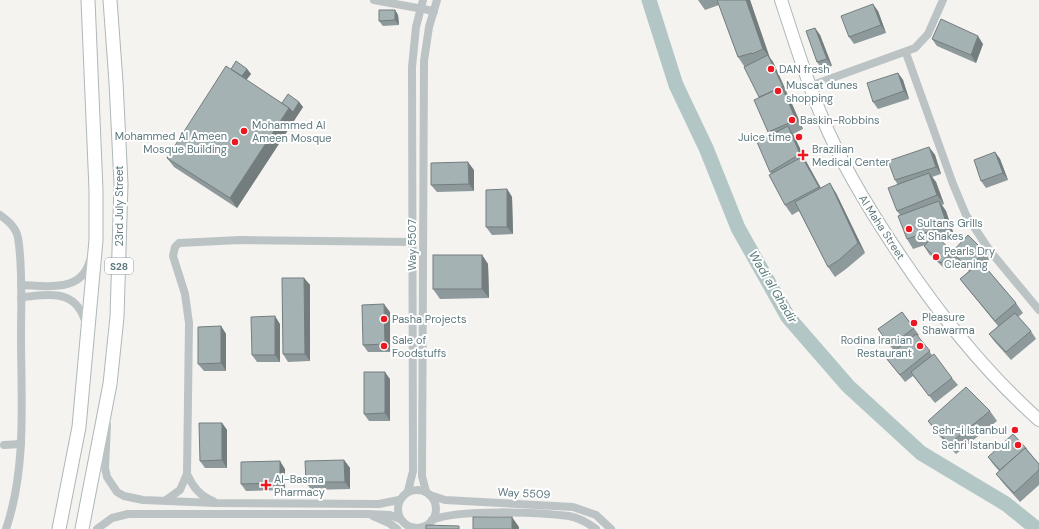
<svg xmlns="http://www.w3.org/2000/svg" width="1039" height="529" viewBox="0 0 1039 529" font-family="'DM Sans',sans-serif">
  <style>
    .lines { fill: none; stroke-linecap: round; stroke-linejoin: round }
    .river { stroke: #b2c6c6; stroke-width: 15 }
    .secondary-casing { stroke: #aeb8ba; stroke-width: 14 }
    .primary-casing { stroke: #afb7b9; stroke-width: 15 }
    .street { stroke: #bcc3c5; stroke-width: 8 }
    .secondary { stroke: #fff; stroke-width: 12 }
    .primary { stroke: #fff; stroke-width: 13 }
    .wall { fill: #8e999b }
    .shaded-wall { fill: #747d7e }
    .building { fill: #a5b2b4; stroke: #747d7e }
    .poi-dot { fill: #ed1720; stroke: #fff; stroke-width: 1.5 }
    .labels { text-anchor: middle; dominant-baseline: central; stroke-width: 4; stroke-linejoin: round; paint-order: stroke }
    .shield { fill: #fff; stroke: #8ea0a4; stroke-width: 1 }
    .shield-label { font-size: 10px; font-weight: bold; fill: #5d787d }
    .poi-label { font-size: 11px; fill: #5d787d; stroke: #fff; text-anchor: start }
    .street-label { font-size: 11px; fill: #5d787d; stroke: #fff }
    .water-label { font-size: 12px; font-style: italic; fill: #587979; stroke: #fff }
  </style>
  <rect width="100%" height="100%" fill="#f4f3f0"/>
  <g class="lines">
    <path class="river" d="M649,0L676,85L706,148L738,228L788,317L848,386L921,453L1006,504L1037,529"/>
    <g class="secondary-casing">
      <path id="secondary" d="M781,0C794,39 806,79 822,117C842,166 870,211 899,254C939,314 985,372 1039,420"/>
    </g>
    <g class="primary-casing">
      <g id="primary">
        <path d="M59,529L79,427L96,240V190L88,0"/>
        <path d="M82,529L110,384L117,317L121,184L116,82L110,0"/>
      </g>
    </g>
    <g class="street">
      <path d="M374,0L434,11"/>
      <path d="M906,53L953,184L966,215L990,251L1039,310"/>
      <path d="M810,86L915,48L928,34L943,0"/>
      <path d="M0,215C8,221 16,227 18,238C23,266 21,306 21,336C21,400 27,467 6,529"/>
      <path d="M21,285C47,286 82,293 90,260"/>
      <path d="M21,297C51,295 76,288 86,324"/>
      <path d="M107,425L105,468L107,477L117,492L124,496L143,500L215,503L379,504L399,500"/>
      <path d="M4,445L21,444"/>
      <path d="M187,474C193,487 200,496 213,501"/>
      <circle cx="417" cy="509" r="19"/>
      <path d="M408,491L413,471L412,67L416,27L423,0"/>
      <path d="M426,492L422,476L424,61L429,27L437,0"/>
      <path d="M430,495L445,500L573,507L596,515L611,529"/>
      <path d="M166,500L180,490L187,474L189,323L185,294L173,256L175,247L179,243L240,240L413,242"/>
      <path d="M373,516L389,523L397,529"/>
      <path d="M432,520C458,509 539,512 569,516C580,518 588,523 596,529"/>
      <path d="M97,529L112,518L128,514H367L390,515L400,519"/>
    </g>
    <use href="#secondary" class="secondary"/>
    <use href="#primary" class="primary"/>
  </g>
  <g class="wall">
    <path d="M698,0H750L768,55L773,62L803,129L793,134L807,163L821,188L836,193L865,253L846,269L835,277L828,267L799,211L792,215L785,205L770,172V135L768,132L759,97L744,66L738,57L719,5L705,10Z"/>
    <path d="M395,10L398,15L399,25L383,26L379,21Z"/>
    <path d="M878,11L886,33L854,44L849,37Z"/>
    <path d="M815,28L820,35L832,66L822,69L817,62Z"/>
    <path d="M932,39L983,44L976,63L937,46Z"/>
    <path d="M231,69H247L251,74L246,80L282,103L299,102L303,107L237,208L174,167L167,158Z"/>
    <path d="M898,73L903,80L909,99L878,109L873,102Z"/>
    <path d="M929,147L935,155L941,174L932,177L936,182L944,204L942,205L946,211L954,235L940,240L952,252H985L990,259L984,265L1016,303L1023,313L1018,317L1031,331L1036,339L1011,360L994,341L989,334L998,326L967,288L960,279L969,271L957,259L946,270L929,254L924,246L925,245L913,249L907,239L900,215L897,211L898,185L895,180Z"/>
    <path d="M995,152L1000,159L1008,180L986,188L981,181Z"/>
    <path d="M474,170V191L437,192L431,185Z"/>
    <path d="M507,189L512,197L513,234L492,235L486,227Z"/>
    <path d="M482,255L488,264L489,298L440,299L433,289Z"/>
    <path d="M304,278L310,285V361L288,362L283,354Z"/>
    <path d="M390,312V352H368L363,345Z"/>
    <path d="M902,312L919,335L918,336L932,355L952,378L958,385L935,403L913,376L905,382L886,358L894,351L878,329Z"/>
    <path d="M280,324V362H257L252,355Z"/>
    <path d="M221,326L226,334V371H204L198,364Z"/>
    <path d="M390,379V421H369L364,414Z"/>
    <path d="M990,411L997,421L956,454L935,431L928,421Z"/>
    <path d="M222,423L227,430V468H205L200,461Z"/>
    <path d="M1026,448L1039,464V485L1020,502L1003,483L996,474L999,471L993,464L988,457Z"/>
    <path d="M344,460L350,468V489L311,490L306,482Z"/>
    <path d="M285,469V490L246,491L241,484Z"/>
  </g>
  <g class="shaded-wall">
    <path d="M746,0H750L770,58L763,49Z"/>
    <path d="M873,4L878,11L886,33L881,25Z"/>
    <path d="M395,10L398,15L399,25L395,20Z"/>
    <path d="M815,28L820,35L832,66L827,59Z"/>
    <path d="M978,36L983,44L976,63L971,55Z"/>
    <path d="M768,55L773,62L788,95L783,87Z"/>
    <path d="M247,69L251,74L244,83L240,78Z"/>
    <path d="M898,73L903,80L909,99L904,91Z"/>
    <path d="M782,87L789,97L803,129L796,120Z"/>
    <path d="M299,102L303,107L237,208L230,198L289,108Z"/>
    <path d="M788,126L794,136L807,163L825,196L819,187L800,154Z"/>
    <path d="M929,147L935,155L941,174L936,167Z"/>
    <path d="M995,152L1000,159L1008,180L1003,173Z"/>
    <path d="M468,162L474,170V191L469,184Z"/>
    <path d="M929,173L936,182L944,204L937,195Z"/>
    <path d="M830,183L836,193L865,253L858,243Z"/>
    <path d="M507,189L512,197L513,234L507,227Z"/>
    <path d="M939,201L946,211L954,235L947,225Z"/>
    <path d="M482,255L488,264L489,298L482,289Z"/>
    <path d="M304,278L310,285V361L305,354Z"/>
    <path d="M384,304L390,312V352L385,344Z"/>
    <path d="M275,316L280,324V362L275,355Z"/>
    <path d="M221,326L226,334V371L221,363Z"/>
    <path d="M385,372L390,379V421L385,413Z"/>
    <path d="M222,423L227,430V468L222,460Z"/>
    <path d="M344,460L350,468V489L345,482Z"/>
    <path d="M280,461L285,469V490L280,483Z"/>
    <path d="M512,517L519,527V529H512Z"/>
  </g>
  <g class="building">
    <path d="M717,0H746L763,49L752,54V53L738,57Z"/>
    <path d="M873,4L881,25L849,37L841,16Z"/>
    <path d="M379,10H395V20L379,21Z"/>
    <path d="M941,19L978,36L971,55L932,39Z"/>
    <path d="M815,28L827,59L817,62L806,31Z"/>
    <path d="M768,55L783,87H782L759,97L744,67Z"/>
    <path d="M236,61L247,69L242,76L231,69Z"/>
    <path d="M226,66L289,108L230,198L167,158Z"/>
    <path d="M898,73L904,91L873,102L867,83Z"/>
    <path d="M782,87L796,120L768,132L754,100Z"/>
    <path d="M288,94L299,102L293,112L289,108L282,103Z"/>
    <path d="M788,126L800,154L770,172L757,142Z"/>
    <path d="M929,147L936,167L895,180L888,161Z"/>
    <path d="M995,152L1003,173L981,181L974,160Z"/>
    <path d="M802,157L819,187L785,205L769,175Z"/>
    <path d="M468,162L469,184L431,185V163Z"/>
    <path d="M929,173L937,195L897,211L888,188Z"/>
    <path d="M830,183L858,243L839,260L828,267L795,202Z"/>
    <path d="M507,189V227H486V190Z"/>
    <path d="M939,201L947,225L907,239L898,216Z"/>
    <path d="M935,235L952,251L941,263L924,246Z"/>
    <path d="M968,235L985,252L968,268L952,252Z"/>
    <rect x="433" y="255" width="49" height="34"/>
    <path d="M981,262L1016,303L995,321L960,279Z"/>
    <path d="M282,278H304L305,354H283Z"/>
    <path d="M384,304L385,344L363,345L362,305Z"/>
    <path d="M902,312L914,328L890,346L878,329Z"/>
    <path d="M1015,313L1031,331L1006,352L989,334Z"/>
    <path d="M275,316V355H252L251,317Z"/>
    <path d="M221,326V363L198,364V327Z"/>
    <path d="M916,334L930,351L900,375L886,358Z"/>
    <path d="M934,354L952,378L929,396L911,372Z"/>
    <path d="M364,372H385V413L364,414Z"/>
    <path d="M966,387L990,411L949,444L928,421Z"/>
    <path d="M199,423H222V460L200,461Z"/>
    <path d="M1013,434L1026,448V449L1025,448L1000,470L988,457Z"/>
    <path d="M1025,448L1039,464V470L1014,493L996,474Z"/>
    <path d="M344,460L345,482H306L305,461Z"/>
    <path d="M280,461V483L241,484V462Z"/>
    <rect x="473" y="517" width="39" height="12"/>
    <path d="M426,525L459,526V529H426Z"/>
  </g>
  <g class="poi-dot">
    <circle cx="771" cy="69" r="4"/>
    <circle cx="778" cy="91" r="4"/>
    <circle cx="792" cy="120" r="4"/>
    <circle cx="244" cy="131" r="4"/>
    <circle cx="799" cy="137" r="4"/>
    <circle cx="235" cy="142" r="4"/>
    <path d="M801 149h4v4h4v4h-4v4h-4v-4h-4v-4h4z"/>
    <circle cx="909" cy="229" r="4"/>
    <circle cx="936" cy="257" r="4"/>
    <circle cx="384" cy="319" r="4"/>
    <circle cx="914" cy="323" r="4"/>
    <circle cx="384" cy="346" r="4"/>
    <circle cx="920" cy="346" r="4"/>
    <circle cx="1015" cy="430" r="4"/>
    <circle cx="1018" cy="445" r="4"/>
    <path d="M264 479h4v4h4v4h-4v4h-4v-4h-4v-4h4z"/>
  </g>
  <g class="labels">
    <rect class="shield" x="105" y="258" width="28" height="16" rx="3"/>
    <g class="shield-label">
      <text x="119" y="266">S28</text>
    </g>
    <g class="poi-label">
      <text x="779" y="69">DAN fresh</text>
      <text x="786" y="85">Muscat dunes<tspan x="786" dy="13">shopping</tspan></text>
      <text x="800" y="120">Baskin-Robbins</text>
      <text x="252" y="125">Mohammed Al<tspan x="252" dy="13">Ameen Mosque</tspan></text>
      <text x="227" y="136" text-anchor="end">Mohammed Al Ameen<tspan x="227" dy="13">Mosque Building</tspan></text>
      <text x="791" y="137" text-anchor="end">Juice time</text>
      <text x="812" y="149">Brazilian<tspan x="812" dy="13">Medical Center</tspan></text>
      <text x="917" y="223">Sultans Grills<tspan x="917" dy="13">&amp; Shakes</tspan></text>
      <text x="944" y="251">Pearls Dry<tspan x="944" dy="13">Cleaning</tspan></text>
      <text x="922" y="317">Pleasure<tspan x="922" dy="13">Shawarma</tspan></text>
      <text x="392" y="319">Pasha Projects</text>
      <text x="392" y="340">Sale of<tspan x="392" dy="13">Foodstuffs</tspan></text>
      <text x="912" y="340" text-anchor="end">Rodina Iranian<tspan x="912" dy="13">Restaurant</tspan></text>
      <text x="1007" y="430" text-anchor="end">Sehr-i Istanbul</text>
      <text x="1010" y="445" text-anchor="end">Sehri Istanbul</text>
      <text x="274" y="479">Al-Basma<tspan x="274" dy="13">Pharmacy</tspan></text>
    </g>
    <g class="street-label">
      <text transform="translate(119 206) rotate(-90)">23rd July Street</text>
      <text transform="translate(882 227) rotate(57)">Al Maha Street</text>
      <text transform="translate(412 245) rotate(-90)">Way 5507</text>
      <text transform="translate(524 493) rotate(3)">Way 5509</text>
    </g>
    <g class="water-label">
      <text transform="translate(773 287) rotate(59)">Wadi al Ghadir</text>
    </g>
  </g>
</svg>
